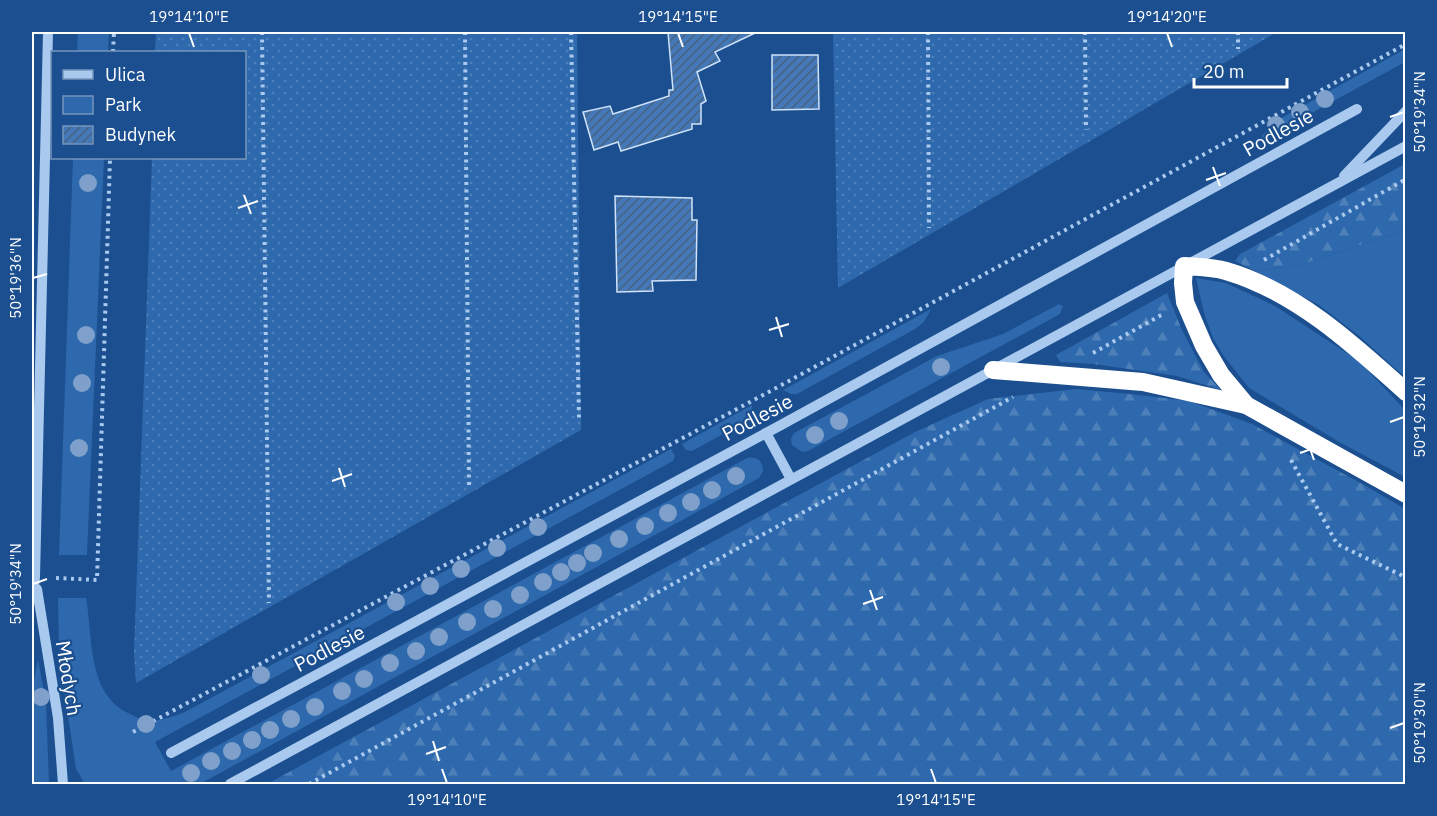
<svg xmlns="http://www.w3.org/2000/svg" width="1437" height="816" viewBox="0 0 1437 816" font-family="'IBM Plex Sans',sans-serif">
  <style>
    .green { fill: #2e69ad }
    .forest { fill: url(#forest-firs) }
    .garden { fill: url(#garden-dots) }
    .building { fill: url(#building-hatch); stroke: #cfe3fa; stroke-width: 1.5 }
    .lines { fill: none; stroke-linecap: round; stroke-linejoin: round }
    .path { stroke: #a9c9ee; stroke-width: 4; stroke-dasharray: 3 4.5; stroke-linecap: butt }
    .minor { stroke: #a9c9ee; stroke-width: 10 }
    .highway { stroke: #fff; stroke-width: 18 }
    .tree { fill: #7ea0ca }
    .ticks { fill: none; stroke: #fff; stroke-width: 2 }
    .labels { text-anchor: middle; dominant-baseline: central; stroke-width: 4.5; stroke-linejoin: round; paint-order: stroke }
    .street-label { font-size: 20px; fill: #fff; stroke: #1b4f8f }
    .neatline { fill: none; stroke: #fff; stroke-width: 2 }
    .ticks-label { font-size: 15px; text-anchor: middle; fill: #fff }
  </style>
  <defs>
    <pattern id="forest-firs" width="22" height="20" patternUnits="userSpaceOnUse" patternTransform="scale(1.5)"><rect width="22" height="20" fill="#2e69ad"/><path d="M5 1l3.5 6h-7zM16 11l3.5 6h-7z" fill="#4d80b9"/></pattern>
    <pattern id="garden-dots" width="8" height="8" patternUnits="userSpaceOnUse" patternTransform="scale(1.5)"><rect width="8" height="8" fill="#2e69ad"/><path d="M2 2h.1M6 6h.1" fill="none" stroke="#4d80b9" stroke-width="1.8" stroke-linecap="round"/></pattern>
    <pattern id="building-hatch" width="6" height="6" patternUnits="userSpaceOnUse" patternTransform="scale(1.5)"><rect width="6" height="6" fill="#4478b7"/><path d="M-1 1l2-2M0 6l6-6M5 7l2-2" fill="none" stroke="#486282"/></pattern>
  </defs>
  <rect width="100%" height="100%" fill="#1b4f8f"/>
  <g class="green">
    <path d="M78,32H109L108,52H77Z"/>
    <path d="M1405,49V62L1262,140V136L1274,122Z"/>
    <path d="M73,158H104L87,555H59Z"/>
    <path d="M1405,230V377L1358,335L1319,305L1255,271L1300,265Z"/>
    <path d="M1196,278L1226,283L1275,306L1359,361L1405,410V477L1341,443L1249,388L1223,355L1213,338L1204,313Z"/>
    <path d="M1059,304L1063,306L1060,314L808,451L802,452L792,445L791,439L794,433L937,356L1003,334Z"/>
    <path d="M931,309L924,322L915,329L797,394H791L783,390Z"/>
    <path d="M752,405V413L749,420L692,451L686,450L682,444Z"/>
    <path d="M671,449L675,456L673,461L155,742L171,771L747,458C757,456 763,461 763,471L759,478L200,784H85L76,769L59,656L58,598H86C93,636 87,691 126,712C148,725 160,721 183,713Z"/>
    <path d="M38,660L46,701L49,784H32V691Z"/>
  </g>
  <g class="forest">
    <path d="M1405,164V230L1300,265L1255,271L1235,261L1240,254Z"/>
    <path d="M1167,293L1182,330L1204,372L1221,390L1177,376L1094,364L1060,362L1056,355Z"/>
    <path d="M1076,389L1130,394L1189,401L1252,424L1366,486L1405,509V784H267L915,432L988,399Z"/>
  </g>
  <g class="garden">
    <path d="M156,32H577L581,430L136,683L134,653L152,158H244V52H155Z"/>
    <path d="M833,32H1277L838,288Z"/>
  </g>
  <g class="building">
    <path d="M668,32H757L715,52L720,61L697,72L706,101L701,104V124H692V129L621,151L618,142L594,150L583,112L610,106L613,114L669,96V90H673Z"/>
    <path d="M772,55H818L819,109L772,110Z"/>
    <path d="M615,196L692,198V220H697L696,280L652,281L653,291L617,292Z"/>
  </g>
  <g class="lines">
    <g class="path">
      <path d="M262,32L269,603"/>
      <path d="M465,32L469,487"/>
      <path d="M571,32L579,418"/>
      <path d="M928,32L929,228"/>
      <path d="M1085,32L1086,130"/>
      <path d="M1238,32V49"/>
      <path d="M113,52L114,32"/>
      <path d="M1264,260L1406,179"/>
      <path d="M1093,353L1165,313"/>
      <path d="M1291,460L1337,544L1401,575L1406,579"/>
      <path d="M56,578L97,580L110,158"/>
      <path d="M133,732L765,394L1406,44"/>
      <path d="M309,784L1013,397"/>
    </g>
    <g class="minor">
      <path d="M1344,176L1406,111"/>
      <path d="M766,433L791,479"/>
      <path d="M37,589L58,718L63,784"/>
      <path d="M32,600L35,577L48,32"/>
      <path d="M171,753L781,425L1357,109"/>
      <path d="M230,784L1406,146"/>
    </g>
    <g class="highway">
      <path d="M993,370L1143,382L1246,405"/>
      <path d="M1406,392C1353,344 1295,291 1226,271C1213,267 1197,267 1184,266L1183,283L1185,302L1204,346L1221,375L1246,405L1406,494"/>
    </g>
  </g>
  <g class="tree">
    <circle cx="1325" cy="99" r="9"/>
    <circle cx="1300" cy="112" r="9"/>
    <circle cx="1276" cy="125" r="9"/>
    <circle cx="88" cy="183" r="9"/>
    <circle cx="86" cy="335" r="9"/>
    <circle cx="941" cy="367" r="9"/>
    <circle cx="82" cy="383" r="9"/>
    <circle cx="839" cy="421" r="9"/>
    <circle cx="815" cy="435" r="9"/>
    <circle cx="79" cy="448" r="9"/>
    <circle cx="736" cy="476" r="9"/>
    <circle cx="712" cy="490" r="9"/>
    <circle cx="691" cy="502" r="9"/>
    <circle cx="668" cy="513" r="9"/>
    <circle cx="645" cy="526" r="9"/>
    <circle cx="538" cy="527" r="9"/>
    <circle cx="619" cy="539" r="9"/>
    <circle cx="497" cy="548" r="9"/>
    <circle cx="593" cy="553" r="9"/>
    <circle cx="577" cy="563" r="9"/>
    <circle cx="461" cy="569" r="9"/>
    <circle cx="561" cy="572" r="9"/>
    <circle cx="543" cy="582" r="9"/>
    <circle cx="430" cy="586" r="9"/>
    <circle cx="520" cy="595" r="9"/>
    <circle cx="396" cy="602" r="9"/>
    <circle cx="493" cy="609" r="9"/>
    <circle cx="467" cy="622" r="9"/>
    <circle cx="439" cy="637" r="9"/>
    <circle cx="416" cy="651" r="9"/>
    <circle cx="390" cy="663" r="9"/>
    <circle cx="261" cy="675" r="9"/>
    <circle cx="364" cy="679" r="9"/>
    <circle cx="342" cy="691" r="9"/>
    <circle cx="41" cy="697" r="9"/>
    <circle cx="315" cy="707" r="9"/>
    <circle cx="291" cy="719" r="9"/>
    <circle cx="146" cy="724" r="9"/>
    <circle cx="270" cy="730" r="9"/>
    <circle cx="252" cy="740" r="9"/>
    <circle cx="232" cy="751" r="9"/>
    <circle cx="211" cy="761" r="9"/>
    <circle cx="191" cy="773" r="9"/>
  </g>
  <path class="ticks" d="M189,33L194,47M678,33L683,47M1167,33L1172,47M1390,117L1404,112M1213,167L1220,186M1206,180L1226,173M244,195L251,214M238,208L258,201M33,278L47,274M776,317L782,337M769,330L789,324M1390,422L1404,417M1307,440L1314,460M1300,453L1320,446M339,468L345,487M332,481L352,474M33,584L47,579M870,590L877,610M863,604L883,597M1390,728L1404,723M433,741L439,761M426,754L446,747M442,769L447,783M931,769L936,783"/>
  <g class="labels">
    <g class="street-label">
      <text transform="translate(1278 132) rotate(-29)">Podlesie</text>
      <text transform="translate(757 417) rotate(-28)">Podlesie</text>
      <text transform="translate(329 648) rotate(-28)">Podlesie</text>
      <text transform="translate(69 678) rotate(81)">Młodych</text>
    </g>
  </g>
  <rect width="1437" height="816" fill="none" stroke="#1b4f8f" stroke-width="66"/>
  <rect x="51" y="51" width="195" height="108" fill="#1b4f8f" stroke="#7695bc" stroke-width="1.5"/>
  <rect x="63" y="70" width="30" height="9" fill="#a9c9ee" stroke="#7695bc" stroke-width="1.5"/>
  <text x="105" y="81" font-size="18" fill="#ffffff">Ulica</text>
  <rect x="63" y="96" width="30" height="18" fill="#2e69ad" stroke="#7695bc" stroke-width="1.5"/>
  <text x="105" y="111" font-size="18" fill="#ffffff">Park</text>
  <rect x="63" y="126" width="30" height="18" fill="url(#building-hatch)" stroke="#7695bc" stroke-width="1.5"/>
  <text x="105" y="141" font-size="18" fill="#ffffff">Budynek</text>
  <path d="M1194 78v9h93v-9" fill="none" stroke="#ffffff" stroke-width="3"/>
  <text x="1203" y="78" font-size="18" fill="#ffffff" stroke="#1b4f8f" stroke-width="4.5" paint-order="stroke">20 m</text>
  <rect x="33" y="33" width="1371" height="750" class="neatline"/>
  <g class="ticks-label">
    <text x="189" y="22">19°14'10"E</text>
    <text x="678" y="22">19°14'15"E</text>
    <text x="1167" y="22">19°14'20"E</text>
    <text transform="translate(1420 112) rotate(-90)" y="5">50°19'34"N</text>
    <text transform="translate(16 278) rotate(-90)" y="5">50°19'36"N</text>
    <text transform="translate(1420 417) rotate(-90)" y="5">50°19'32"N</text>
    <text transform="translate(16 584) rotate(-90)" y="5">50°19'34"N</text>
    <text transform="translate(1420 723) rotate(-90)" y="5">50°19'30"N</text>
    <text x="447" y="805">19°14'10"E</text>
    <text x="936" y="805">19°14'15"E</text>
  </g>
</svg>
